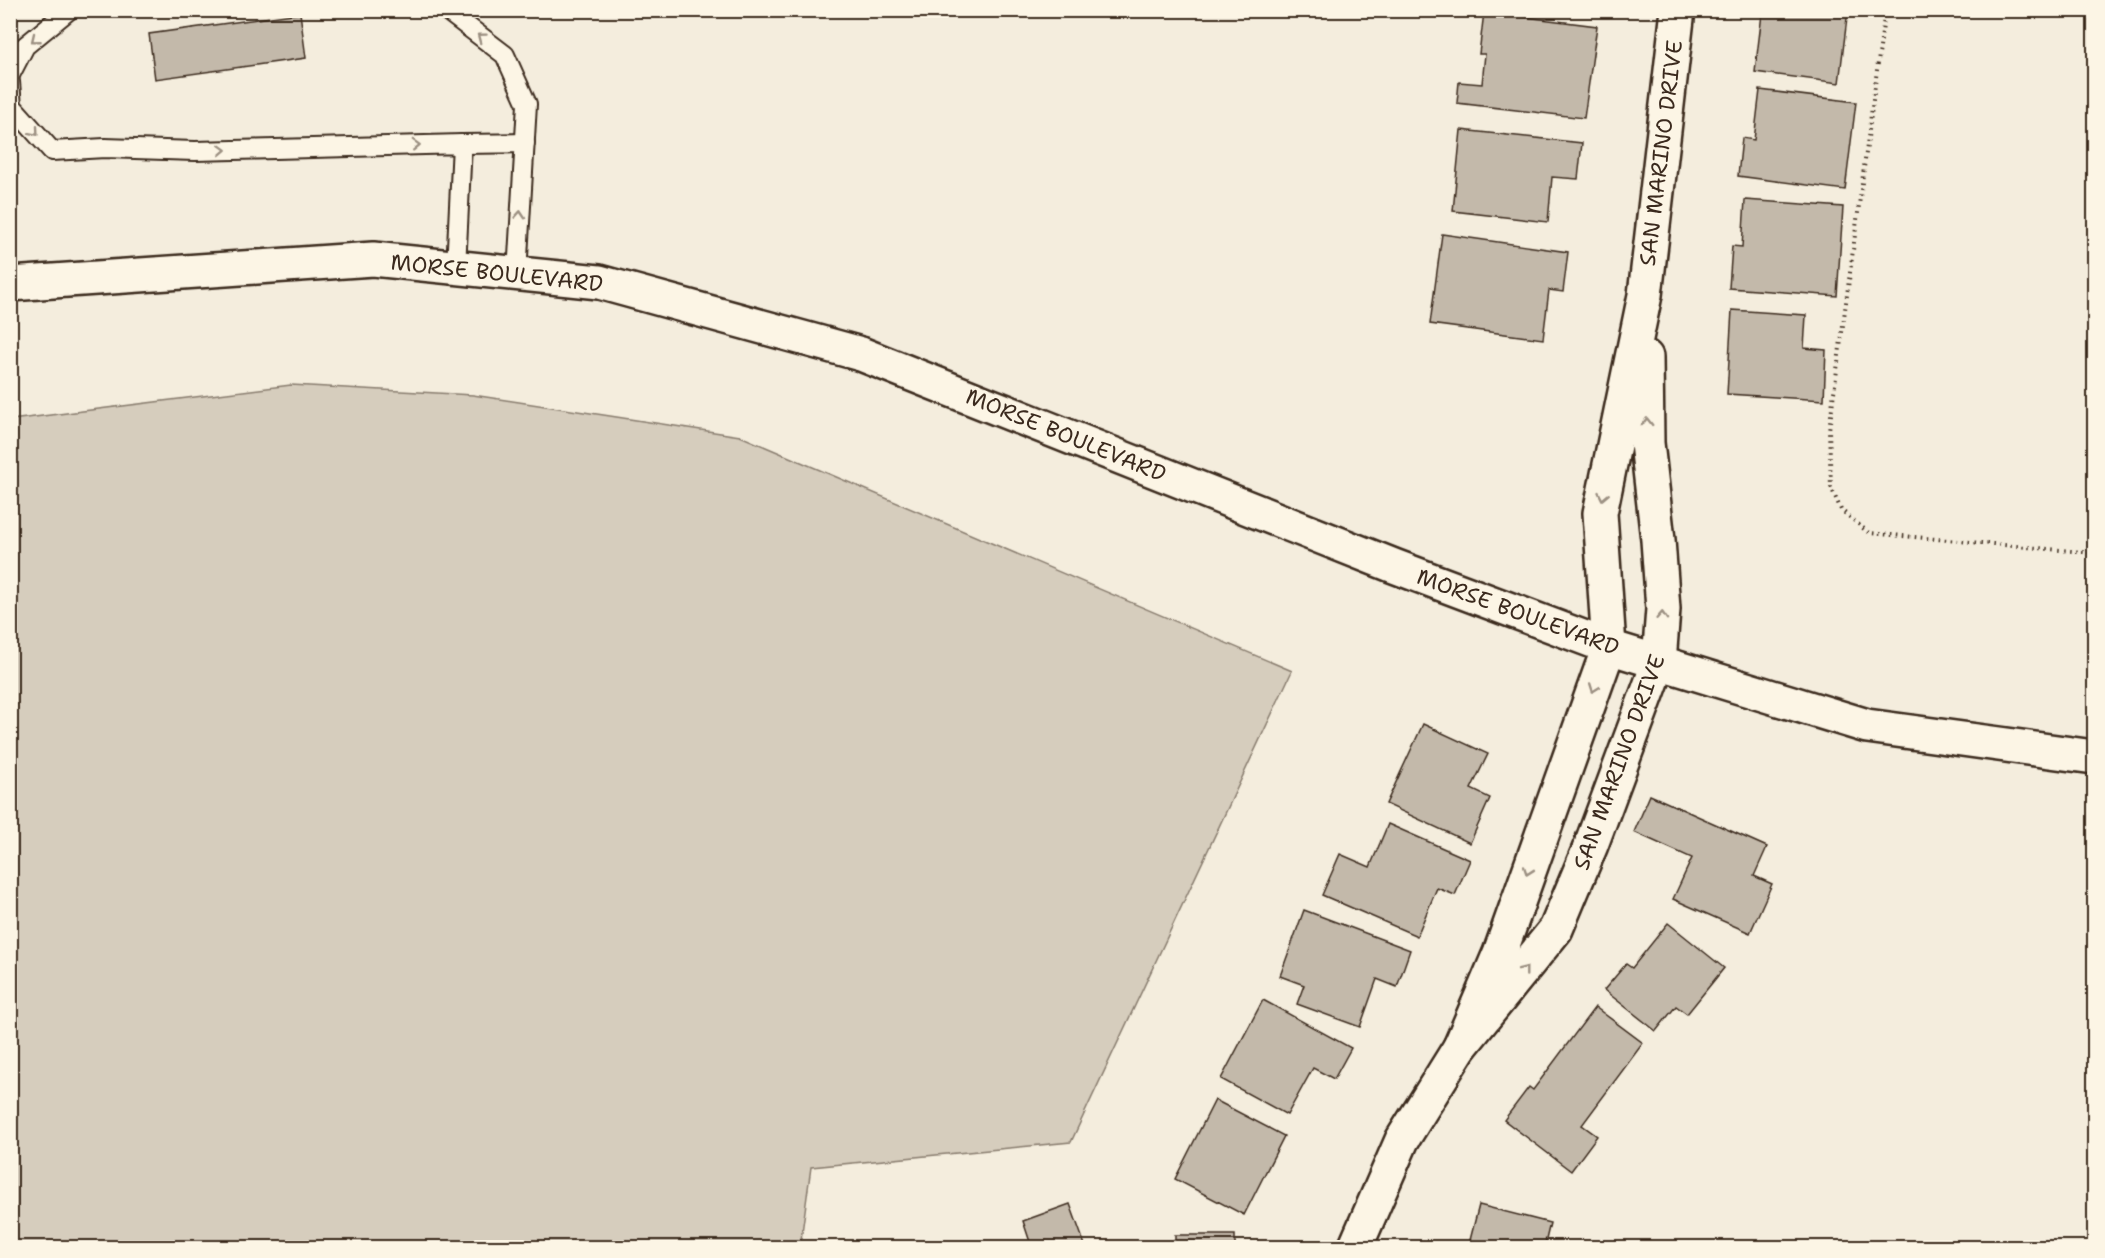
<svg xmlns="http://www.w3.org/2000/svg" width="2105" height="1258" viewBox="0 0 2105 1258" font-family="'Shantell Sans',sans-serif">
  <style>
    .green { fill: #d6cdbd; stroke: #887c6e; stroke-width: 1.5 }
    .building { fill: #c3b9aa; stroke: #3b2a1e; stroke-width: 1.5 }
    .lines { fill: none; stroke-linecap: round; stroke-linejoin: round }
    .lane-casing { stroke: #3b2a1e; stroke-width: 22 }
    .street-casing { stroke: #3b2a1e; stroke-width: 38 }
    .secondary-casing { stroke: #3b2a1e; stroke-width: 38 }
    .path { stroke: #3b2a1e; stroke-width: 4; stroke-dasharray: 1.5 4.5; stroke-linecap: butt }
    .lane { stroke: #fcf5e5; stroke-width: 18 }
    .street { stroke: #fcf5e5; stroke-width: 33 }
    .secondary { stroke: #fcf5e5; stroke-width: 33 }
    .oneway { stroke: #9c9082 }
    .labels { text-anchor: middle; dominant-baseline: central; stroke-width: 6; stroke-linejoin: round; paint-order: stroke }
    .street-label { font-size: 22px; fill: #3b2a1e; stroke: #fcf5e5 }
  </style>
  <rect width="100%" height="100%" fill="#f4eddd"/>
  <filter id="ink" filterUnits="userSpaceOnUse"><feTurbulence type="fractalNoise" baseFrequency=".0167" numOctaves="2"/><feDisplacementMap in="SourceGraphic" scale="12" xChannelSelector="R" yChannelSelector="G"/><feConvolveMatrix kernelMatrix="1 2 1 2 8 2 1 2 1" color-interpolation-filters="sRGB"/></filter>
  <g filter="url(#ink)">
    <path class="green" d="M291,385L473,395L740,436L1292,671L1071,1142L811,1167L800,1247H11V420Z"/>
    <g class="building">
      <path d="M1774,10H1848L1839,83L1755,72L1762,14L1774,15Z"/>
      <path d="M1484,12L1597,26L1584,118L1457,103L1459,82L1482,84L1485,54H1479Z"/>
      <path d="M300,13L306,58L155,79L149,34Z"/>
      <path d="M1760,90L1856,102L1845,190L1738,176L1742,138L1754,140Z"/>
      <path d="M1461,130L1582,143L1578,179L1552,177L1548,222L1453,211Z"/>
      <path d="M1745,200L1843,207L1837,296L1729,288L1732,246L1742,247Z"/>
      <path d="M1442,234L1568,252L1563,292L1549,290L1543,339L1430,324Z"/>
      <path d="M1732,310L1806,315L1804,348L1826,350L1824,400L1727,394Z"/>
      <path d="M1423,724L1488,754L1471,789L1490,798L1470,843L1386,804Z"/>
      <path d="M1650,795L1767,847L1754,876L1772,884L1750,933L1673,899L1692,858L1634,832Z"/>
      <path d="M1388,824L1470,860L1455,895L1437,888L1417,936L1322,895L1340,854L1370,867Z"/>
      <path d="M1304,910L1410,950L1397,987L1377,979L1360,1027L1297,1004L1304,985L1280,976Z"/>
      <path d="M1668,923L1724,968L1687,1014L1676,1006L1656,1031L1604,990L1626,964L1632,968Z"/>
      <path d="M1263,1000L1351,1048L1334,1079L1313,1068L1287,1115L1221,1079Z"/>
      <path d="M1595,1007L1643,1043L1582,1125L1597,1136L1571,1171L1504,1120L1529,1087L1533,1090Z"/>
      <path d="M1215,1100L1284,1136L1244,1215L1175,1179Z"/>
      <path d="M1070,1204L1086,1248H1032L1023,1221Z"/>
      <path d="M1479,1205L1550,1223L1544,1248H1468Z"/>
      <path d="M1175,1235H1235V1248H1144V1241H1175Z"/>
    </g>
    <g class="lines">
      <g class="lane-casing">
        <g id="lane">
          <path d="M446,10L505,55L527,104L517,274"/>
          <path d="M10,75L25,46L69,10"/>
          <path d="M10,82L12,106L52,151L105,148L195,151L462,144L456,268"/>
          <path d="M462,144L525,143"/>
        </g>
      </g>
      <g class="street-casing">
        <g id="street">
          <path d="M1460,1047L1500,953L1609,647L1600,513L1645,295L1678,10"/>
          <path d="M1355,1248L1402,1140L1460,1047L1556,929L1591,845L1659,662L1663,609L1658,540L1647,443L1646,357"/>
        </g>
      </g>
      <g class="secondary-casing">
        <path id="secondary" d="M10,284L373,259L599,282L861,354L1394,566L1609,647L1867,726L2094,757"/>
      </g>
      <path class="path" d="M1885,10L1829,430L1831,487L1841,510L1869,533L2094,553"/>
      <use href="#lane" class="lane"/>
      <use href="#street" class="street"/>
      <use href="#secondary" class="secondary"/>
    </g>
    <defs><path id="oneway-chevron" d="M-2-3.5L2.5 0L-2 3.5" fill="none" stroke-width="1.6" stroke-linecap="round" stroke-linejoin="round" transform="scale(1.5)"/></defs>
    <g class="oneway">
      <use href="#oneway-chevron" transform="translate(481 37) rotate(-143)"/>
      <use href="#oneway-chevron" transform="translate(35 39) rotate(141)"/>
      <use href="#oneway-chevron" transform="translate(35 132) rotate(49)"/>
      <use href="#oneway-chevron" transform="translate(416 145) rotate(-2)"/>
      <use href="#oneway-chevron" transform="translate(222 150) rotate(-2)"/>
      <use href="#oneway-chevron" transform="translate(520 215) rotate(-86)"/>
      <use href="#oneway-chevron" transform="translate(1647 422) rotate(-91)"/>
      <use href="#oneway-chevron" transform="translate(1603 496) rotate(102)"/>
      <use href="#oneway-chevron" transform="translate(1662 616) rotate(-87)"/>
      <use href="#oneway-chevron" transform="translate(1594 688) rotate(110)"/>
      <use href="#oneway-chevron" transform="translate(1528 871) rotate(109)"/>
      <use href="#oneway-chevron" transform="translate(1524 970) rotate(-52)"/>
    </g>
  </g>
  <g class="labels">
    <g class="street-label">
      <text transform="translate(1661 153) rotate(-83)">SAN MARINO DRIVE</text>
      <text transform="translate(497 273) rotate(6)">MORSE BOULEVARD</text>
      <text transform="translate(1066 435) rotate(22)">MORSE BOULEVARD</text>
      <text transform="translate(1518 612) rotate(20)">MORSE BOULEVARD</text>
      <text transform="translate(1619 762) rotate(-70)">SAN MARINO DRIVE</text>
    </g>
  </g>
  <rect width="2105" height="1258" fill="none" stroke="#fcf5e5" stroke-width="36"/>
  <rect x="18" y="18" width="2069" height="1222" fill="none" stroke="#3b2a1e" stroke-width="2" filter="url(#ink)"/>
</svg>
